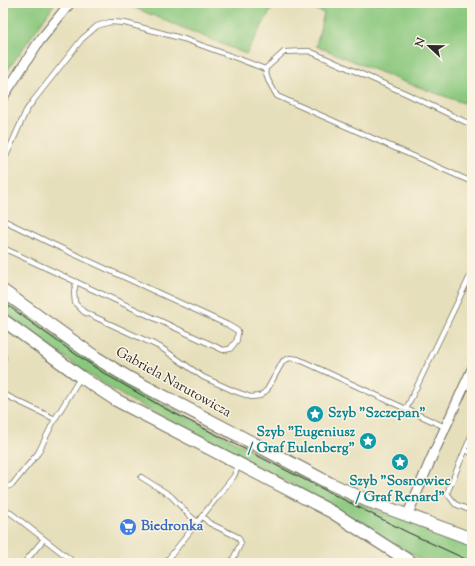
<svg xmlns="http://www.w3.org/2000/svg" width="475" height="566" viewBox="0 0 475 566" font-family="'Sorts Mill Goudy',serif">
  <style>
    .green { fill: #89c77d; stroke: #5a7954 }
    .lines { fill: none; stroke-linecap: round; stroke-linejoin: round }
    .service-casing { stroke: #6c6a5d; stroke-width: 6 }
    .minor-casing { stroke: #6c6a5d; stroke-width: 11 }
    .tertiary-casing { stroke: #6c6a5d; stroke-width: 14 }
    .service { stroke: #fff; stroke-width: 4.5 }
    .minor { stroke: #fff; stroke-width: 9 }
    .tertiary { stroke: #fff; stroke-width: 12 }
    .tram { stroke: #2b2b2b; stroke-width: 1 }
    .labels { text-anchor: middle; dominant-baseline: central; stroke-width: 3; stroke-linejoin: round; paint-order: stroke }
    .street-label { font-size: 14px; fill: #2b2b2b; stroke: #fcf5e5 }
    .culture-label { font-size: 14px; font-weight: bold; fill: #0d838f; stroke: #fcf5e5; text-anchor: start }
    .shop-label { font-size: 14px; font-weight: bold; fill: #366cbe; stroke: #fcf5e5; text-anchor: start }
  </style>
  <rect width="100%" height="100%" fill="#fcf5e5"/>
  <filter id="ink" filterUnits="userSpaceOnUse"><feTurbulence type="fractalNoise" baseFrequency=".025" numOctaves="2"/><feDisplacementMap in="SourceGraphic" scale="8" xChannelSelector="R" yChannelSelector="G"/><feConvolveMatrix kernelMatrix="1 2 1 2 8 2 1 2 1" color-interpolation-filters="sRGB"/></filter>
  <filter id="wash" filterUnits="userSpaceOnUse"><feTurbulence type="fractalNoise" baseFrequency=".012" numOctaves="4" result="noise"/><feDisplacementMap in="SourceGraphic" scale="16" xChannelSelector="R" yChannelSelector="G"/><feGaussianBlur stdDeviation="0.9" result="paint"/><feColorMatrix in="noise" values="0 0 0 0 0 0 0 0 0 0 0 0 0 0 0 0 0 1.4 0 .05"/><feComposite in="paint" operator="in"/></filter>
  <g filter="url(#wash)">
    <rect width="100%" height="100%" fill="#e6dfbb"/>
    <g class="green">
      <path d="M3,3H55L3,77Z"/>
      <path d="M123,3H275L246,54Z"/>
      <path d="M299,3H472V106L399,80L316,46L324,13Z"/>
      <path d="M3,298L85,357L146,396L342,496L385,513L458,539L472,545V563H426L328,503L179,426L123,396L85,372L3,313Z"/>
    </g>
  </g>
  <g filter="url(#ink)">
    <g class="lines">
      <g class="service-casing">
        <g id="service">
          <path d="M265,69L268,80L277,96L472,182"/>
          <path d="M265,69L284,52L309,51L407,94L472,125"/>
          <path d="M3,163L26,111L33,101L82,39L97,26L110,22L125,23L184,39L239,59L265,69"/>
          <path d="M3,220L50,243L228,325L238,331L237,340L230,349L223,350L3,248"/>
          <path d="M76,282L74,292L75,303L84,312L160,347L203,377L234,391L251,397L260,396L267,390L283,361L290,358L298,359L445,427"/>
          <path d="M3,358H4"/>
          <path d="M3,394L55,419"/>
          <path d="M406,409L472,272"/>
          <path d="M472,434L447,493L455,504L472,511"/>
          <path d="M465,450L472,453"/>
          <path d="M141,477L171,496L188,514L197,522"/>
          <path d="M3,488L12,485L38,453L55,419L80,378"/>
          <path d="M3,507L75,563"/>
          <path d="M202,516L209,523L238,537L241,543L231,563"/>
          <path d="M24,563L44,539"/>
          <path d="M165,563L234,476L239,464"/>
        </g>
      </g>
      <g class="minor-casing">
        <g id="minor">
          <path d="M3,97L38,43L70,3"/>
          <path d="M407,516L431,459L472,369"/>
        </g>
      </g>
      <g class="tertiary-casing">
        <g id="tertiary">
          <path d="M3,291L95,357L129,378L329,483L366,500L472,539"/>
          <path d="M3,320L81,377L116,400L332,512L412,563"/>
        </g>
      </g>
      <use href="#service" class="service"/>
      <use href="#minor" class="minor"/>
      <use href="#tertiary" class="tertiary"/>
      <path class="tram" d="M3,302L71,351L105,374L166,409L407,532L472,562"/>
    </g>
  </g>
  <defs>
    <g id="sight-disc" transform="scale(0.9)"><circle r="9.5" fill="#0f9aa8" stroke="#fcf5e5"/><path d="M0-6L1.8-2.2L6-1.7L2.9 1.2L3.7 5.4L0 3.3L-3.7 5.4L-2.9 1.2L-6-1.7L-1.8-2.2Z" fill="#fff"/></g>
    <g id="supermarket-disc" transform="scale(0.9)"><circle r="9.5" fill="#3f7fe0" stroke="#fcf5e5"/><path d="M-6-5.5h2.5l.6 2H6L4.5 2H-2.5L-4.4-4H-6ZM-1.5 3.2a1.3 1.3 0 1 0 .1 0ZM3 3.2a1.3 1.3 0 1 0 .1 0Z" fill="#fff"/></g>
  </defs>
  <g fill-rule="evenodd">
    <use href="#sight-disc" x="315" y="414"/>
    <use href="#sight-disc" x="368" y="441"/>
    <use href="#sight-disc" x="400" y="462"/>
    <use href="#supermarket-disc" x="128" y="527"/>
  </g>
  <g class="labels">
    <g class="street-label">
      <text transform="translate(173 383) rotate(29)">Gabriela Narutowicza</text>
    </g>
    <g class="culture-label">
      <text x="328" y="414">Szyb "Szczepan"</text>
      <text x="355" y="433" text-anchor="end">Szyb "Eugeniusz<tspan x="355" dy="16">/ Graf Eulenberg"</tspan></text>
      <text x="400" y="482" text-anchor="middle">Szyb "Sosnowiec<tspan x="400" dy="16">/ Graf Renard"</tspan></text>
    </g>
    <g class="shop-label">
      <text x="141" y="527">Biedronka</text>
    </g>
  </g>
  <rect width="475" height="566" fill="none" stroke="#fcf5e5" stroke-width="16"/>
  <g transform="translate(429 46) rotate(292)" stroke="#fcf5e5" stroke-width="3" paint-order="stroke">
  <path d="M0-3L7 15L0 10L-7 15Z" fill="#2b2b2b"/>
  <text y="-6" font-size="11" font-weight="bold" text-anchor="middle" fill="#2b2b2b">N</text>
  </g>
</svg>
